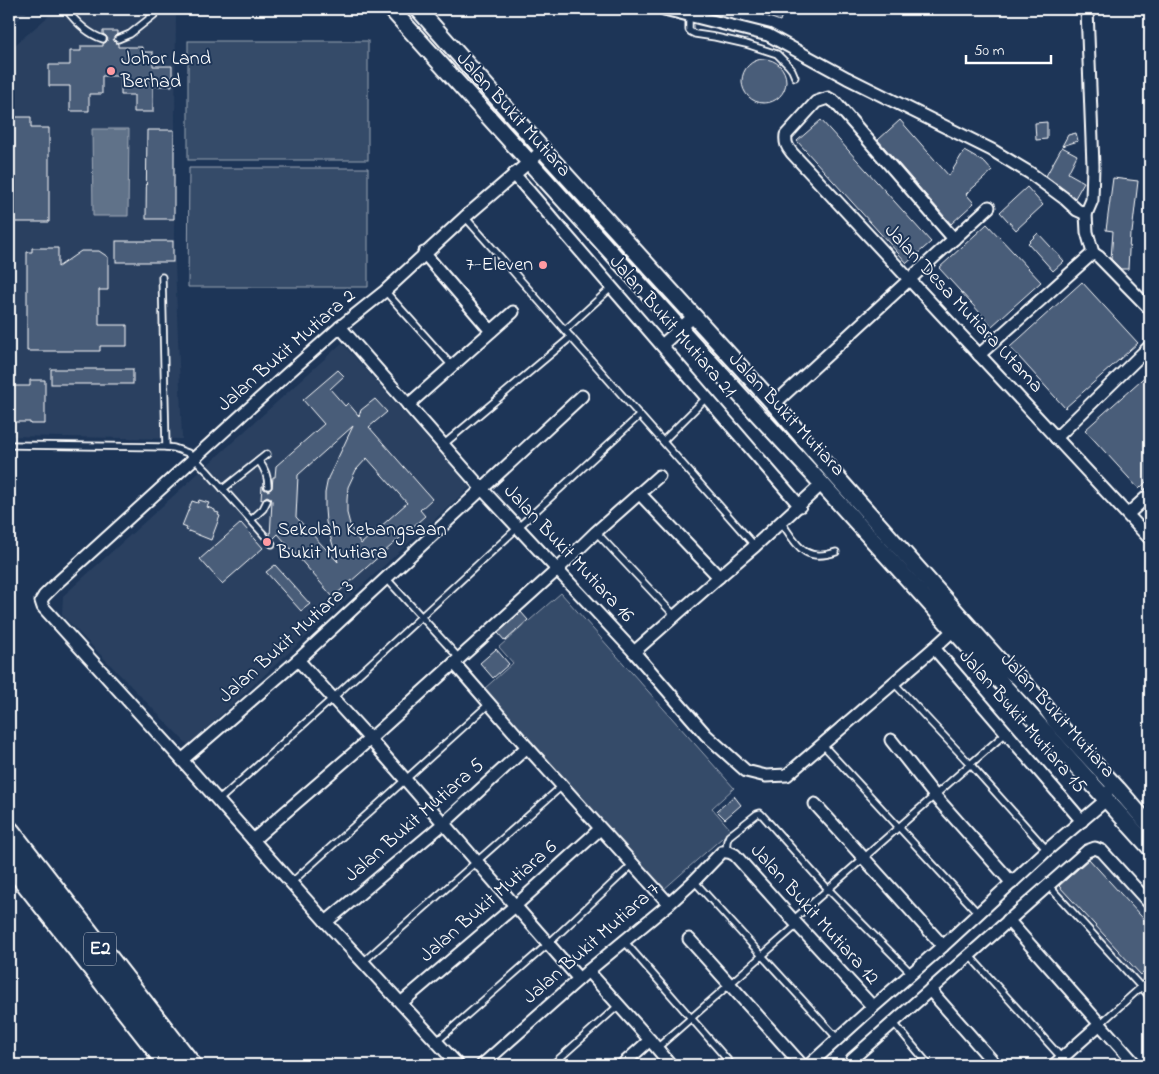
<svg xmlns="http://www.w3.org/2000/svg" width="1159" height="1074" viewBox="0 0 1159 1074" font-family="'Indie Flower',sans-serif">
  <style>
    .built { fill: #2a4161 }
    .green { fill: #364b69; stroke: #9aa5b4 }
    .water { fill: #617289; stroke: #a0aab8 }
    .building { fill: #4a5d79; stroke: #fff; fill-rule: evenodd }
    .lines { fill: none; stroke-linecap: round; stroke-linejoin: round }
    .service-casing { stroke: #fff; stroke-width: 9 }
    .minor-casing { stroke: #fff; stroke-width: 15 }
    .tertiary-casing { stroke: #fff; stroke-width: 19 }
    .motorway-casing { stroke: #fff; stroke-width: 25 }
    .service { stroke: #1d3557; stroke-width: 5.5 }
    .minor { stroke: #1d3557; stroke-width: 11 }
    .tertiary { stroke: #1d3557; stroke-width: 15 }
    .motorway { stroke: #1d3557; stroke-width: 21 }
    .poi-dot { fill: #ff9aa2; stroke: #1d3557; stroke-width: 2 }
    .labels { text-anchor: middle; dominant-baseline: central; stroke-width: 4; stroke-linejoin: round; paint-order: stroke }
    .shield { fill: #1d3557; stroke: #bbc2cd; stroke-width: 1 }
    .shield-label { font-size: 19px; font-weight: bold; fill: #fff }
    .poi-label { font-size: 20px; fill: #fff; stroke: #1d3557; text-anchor: start }
    .street-label { font-size: 20px; fill: #fff; stroke: #1d3557 }
  </style>
  <rect width="100%" height="100%" fill="#1d3557"/>
  <filter id="ink" filterUnits="userSpaceOnUse"><feTurbulence type="fractalNoise" baseFrequency=".02" numOctaves="2"/><feDisplacementMap in="SourceGraphic" scale="10" xChannelSelector="R" yChannelSelector="G"/><feConvolveMatrix kernelMatrix="1 2 1 2 8 2 1 2 1" color-interpolation-filters="sRGB"/></filter>
  <g filter="url(#ink)">
    <g class="built">
      <path d="M9,9H30L9,28Z"/>
      <path d="M57,9H176L174,238L182,439L9,436V50Z"/>
      <path d="M342,343L470,487L188,745L62,615L63,596Z"/>
      <path d="M1098,845L1150,898V995L1052,887Z"/>
    </g>
    <g class="green">
      <rect x="188" y="41" width="180" height="119"/>
      <path d="M189,168H368V287H188Z"/>
      <path d="M561,593L734,788L712,808L731,830L663,890L484,689L513,663L499,647Z"/>
    </g>
    <path class="water" d="M92,129H129L128,216H93Z"/>
    <g class="building">
      <path d="M749,9H784L780,21L749,10Z"/>
      <path d="M103,31H118V34L115,36L113,39L115,42L118,44V47H142V52H153V66H172V86H153V112H134V95H121V76H102V94H89V111H70V86H49V65H70V51H81V46H103V44L106,42L108,39L106,36L103,34Z"/>
      <circle cx="764" cy="81" r="22"/>
      <path d="M9,117H31V128H49V222H9Z"/>
      <path d="M821,120L931,242L907,263L797,141Z"/>
      <path d="M900,120L949,176L964,151L985,163L992,171L966,194L974,203L951,224L878,140Z"/>
      <path d="M1047,122V139L1036,140L1035,123Z"/>
      <path d="M147,130H174V219H146Z"/>
      <path d="M1076,133L1078,141L1062,146L1068,135Z"/>
      <path d="M1062,147L1077,155L1068,173L1084,182L1075,198L1046,176Z"/>
      <path d="M1113,178L1138,181L1132,233H1130L1128,269H1121L1111,259L1113,231L1106,230Z"/>
      <path d="M1027,187L1043,205L1016,230L1000,212Z"/>
      <path d="M987,224L1041,282L992,326L939,268Z"/>
      <path d="M1038,233L1064,261L1053,271L1028,243Z"/>
      <rect x="116" y="241" width="57" height="21"/>
      <path d="M32,248H58V267L81,251H99L108,257V290H99V325H127V346H100V351H27V252H32Z"/>
      <path d="M1082,282L1138,343L1065,408L1010,347Z"/>
      <rect x="51" y="369" width="82" height="15"/>
      <path d="M338,370L344,376L330,389L345,406L348,403L359,416L361,410L375,399L387,412L369,427L432,499L420,510L425,516L333,597L278,534L273,539L270,537L272,501L271,498L267,496L261,500L262,486H263L264,489L268,491L272,488L273,477H275L276,466L324,424L303,400ZM353,426L334,466L328,478L325,493V509L326,522L338,562L296,517L298,475ZM367,458L407,503L361,544L351,528L347,513V500L348,487L356,470Z"/>
      <path d="M1150,372V478L1139,489L1085,430Z"/>
      <path d="M30,380H45V424H30V422H9V386H30Z"/>
      <path d="M199,500L209,503L207,507L215,510V512L219,513L218,515L220,516L211,540L186,530L187,528L182,526L192,501L198,503Z"/>
      <path d="M241,523L263,548L222,584L200,559Z"/>
      <path d="M275,565L310,604L301,611L266,572Z"/>
      <path d="M521,612L528,620L505,641L498,633Z"/>
      <path d="M496,649L509,664L493,678L480,663Z"/>
      <path d="M734,796L741,805L725,819L717,811Z"/>
      <path d="M1089,859L1150,926V966L1141,975L1059,886Z"/>
    </g>
    <g class="lines">
      <g class="service-casing">
        <g id="service">
          <path d="M66,9C75,21 88,34 103,39"/>
          <path d="M689,15V30L691,32L695,34L715,37L746,44L777,54L788,65L792,70L795,77"/>
          <path d="M118,39L130,34L154,15L159,9"/>
          <path d="M465,217L755,546"/>
          <path d="M162,277L166,447L174,448L188,453L195,459L208,472L265,536"/>
          <path d="M385,291L452,366"/>
          <path d="M565,330L612,287"/>
          <path d="M663,441L707,397"/>
          <path d="M9,445L166,447"/>
          <path d="M443,445L571,337"/>
          <path d="M259,461C265,469 268,476 268,486"/>
          <path d="M223,489L267,454"/>
          <path d="M251,520L263,509L267,501"/>
          <path d="M781,522C797,544 803,563 836,552"/>
          <path d="M596,532L675,616"/>
          <path d="M270,542L272,544"/>
          <path d="M386,578L459,658"/>
          <path d="M894,683L971,765L1047,850"/>
          <path d="M823,745L978,913"/>
          <path d="M218,801L333,698L640,415"/>
          <path d="M726,851L727,841L729,836L757,814L760,813L763,816L828,889L911,973"/>
          <path d="M694,881L838,1039"/>
          <path d="M291,883L489,704"/>
          <path d="M1048,885L1150,997"/>
          <path d="M793,920L1007,732"/>
          <path d="M624,941L732,1065"/>
          <path d="M969,955L1068,1065"/>
          <path d="M363,962L562,786"/>
          <path d="M893,1022L929,1065"/>
          <path d="M1100,1024L1150,979"/>
          <path d="M436,1042L548,944L633,864"/>
          <path d="M657,1048L797,925"/>
          <path d="M552,1065L619,1005"/>
        </g>
      </g>
      <g class="minor-casing">
        <g id="minor">
          <path d="M664,9L768,35L847,78L992,150L1030,173L1064,198L1077,210L1086,214L1092,200L1093,166L1087,9"/>
          <path d="M514,174L800,506"/>
          <path d="M1086,214L1087,232L1093,253"/>
          <path d="M954,239L835,102L828,98L816,102L786,135C785,143 787,147 792,153L1150,539"/>
          <path d="M424,253L491,331"/>
          <path d="M340,327L482,489L634,652L706,735L746,771L766,776L787,775L934,648L958,626"/>
          <path d="M662,345L694,316"/>
          <path d="M979,355L1093,253L1099,257L1150,309"/>
          <path d="M774,404L910,279L989,207"/>
          <path d="M408,405L513,312"/>
          <path d="M1056,438L1150,346"/>
          <path d="M639,493L719,577"/>
          <path d="M1128,514L1150,494"/>
          <path d="M934,648L1082,821"/>
          <path d="M634,652L719,577L755,546L822,484"/>
          <path d="M298,660L370,739L579,979"/>
          <path d="M454,663L527,747L669,904"/>
          <path d="M891,740L935,796L1012,883"/>
          <path d="M182,760L298,660L582,396"/>
          <path d="M815,804L943,946"/>
          <path d="M253,840L370,739L557,570L596,532L659,476"/>
          <path d="M1008,920L1136,1065"/>
          <path d="M326,922L443,824L527,747"/>
          <path d="M689,939L802,1065"/>
          <path d="M588,971L650,1040L671,1065"/>
          <path d="M930,990L996,1065"/>
          <path d="M401,1003L515,906L600,829"/>
          <path d="M458,1065L326,922L182,760L43,607L41,601L44,596L57,583L287,374L340,327L385,291L465,217L543,150"/>
          <path d="M482,1065L588,971L669,904L694,881L722,852C727,851 730,852 735,855L793,920L873,1007"/>
          <path d="M622,1065L650,1040"/>
          <path d="M809,1065L873,1007L943,946L1047,850L1106,800L1107,792"/>
          <path d="M857,1065L852,1059L1087,851L1095,848L1102,851L1150,904"/>
          <path d="M1054,1065L1099,1025"/>
        </g>
      </g>
      <g class="tertiary-casing">
        <g id="tertiary">
          <path d="M391,9L750,406L822,484L1150,848"/>
          <path d="M418,9L543,150L774,404L833,473L1006,668L1018,677L1044,705L1056,722L1118,789L1150,826"/>
        </g>
      </g>
      <g class="motorway-casing">
        <g id="motorway">
          <path d="M9,832L190,1065"/>
          <path d="M9,860L170,1065"/>
        </g>
      </g>
      <use href="#service" class="service"/>
      <use href="#minor" class="minor"/>
      <use href="#tertiary" class="tertiary"/>
      <use href="#motorway" class="motorway"/>
    </g>
  </g>
  <g class="poi-dot">
    <circle cx="111" cy="71" r="5"/>
    <circle cx="543" cy="265" r="5"/>
    <circle cx="267" cy="542" r="5"/>
  </g>
  <g class="labels">
    <rect class="shield" x="84" y="932.5" width="32" height="33" rx="4"/>
    <g class="shield-label">
      <text x="100" y="949">E2</text>
    </g>
    <g class="poi-label">
      <text x="121" y="59">Johor Land<tspan x="121" dy="23">Berhad</tspan></text>
      <text x="533" y="265" text-anchor="end">7-Eleven</text>
      <text x="277" y="530">Sekolah Kebangsaan<tspan x="277" dy="23">Bukit Mutiara</tspan></text>
    </g>
    <g class="street-label">
      <text transform="translate(513 115) rotate(48)">Jalan Bukit Mutiara</text>
      <text transform="translate(963 309) rotate(47)">Jalan Desa Mutiara Utama</text>
      <text transform="translate(672 327) rotate(49)">Jalan Bukit Mutiara 21</text>
      <text transform="translate(287 351) rotate(-41)">Jalan Bukit Mutiara 2</text>
      <text transform="translate(786 415) rotate(47)">Jalan Bukit Mutiara</text>
      <text transform="translate(568 554) rotate(47)">Jalan Bukit Mutiara 16</text>
      <text transform="translate(287 642) rotate(-42)">Jalan Bukit Mutiara 3</text>
      <text transform="translate(1057 716) rotate(48)">Jalan Bukit Mutiara</text>
      <text transform="translate(1022 722) rotate(49)">Jalan Bukit Mutiara 15</text>
      <text transform="translate(415 821) rotate(-41)">Jalan Bukit Mutiara 5</text>
      <text transform="translate(489 902) rotate(-41)">Jalan Bukit Mutiara 6</text>
      <text transform="translate(814 915) rotate(48)">Jalan Bukit Mutiara 12</text>
      <text transform="translate(592 944) rotate(-41)">Jalan Bukit Mutiara 7</text>
    </g>
  </g>
  <rect width="1159" height="1074" fill="none" stroke="#1d3557" stroke-width="30"/>
  <rect x="15" y="15" width="1129" height="1044" fill="none" stroke="#fff" stroke-width="2" filter="url(#ink)"/>
  <path d="M966 55v8h85v-8" fill="none" stroke="#ffffff" stroke-width="2.5"/>
  <text x="974" y="55" font-size="15" fill="#ffffff" stroke="#1d3557" stroke-width="4" paint-order="stroke">50 m</text>
</svg>
